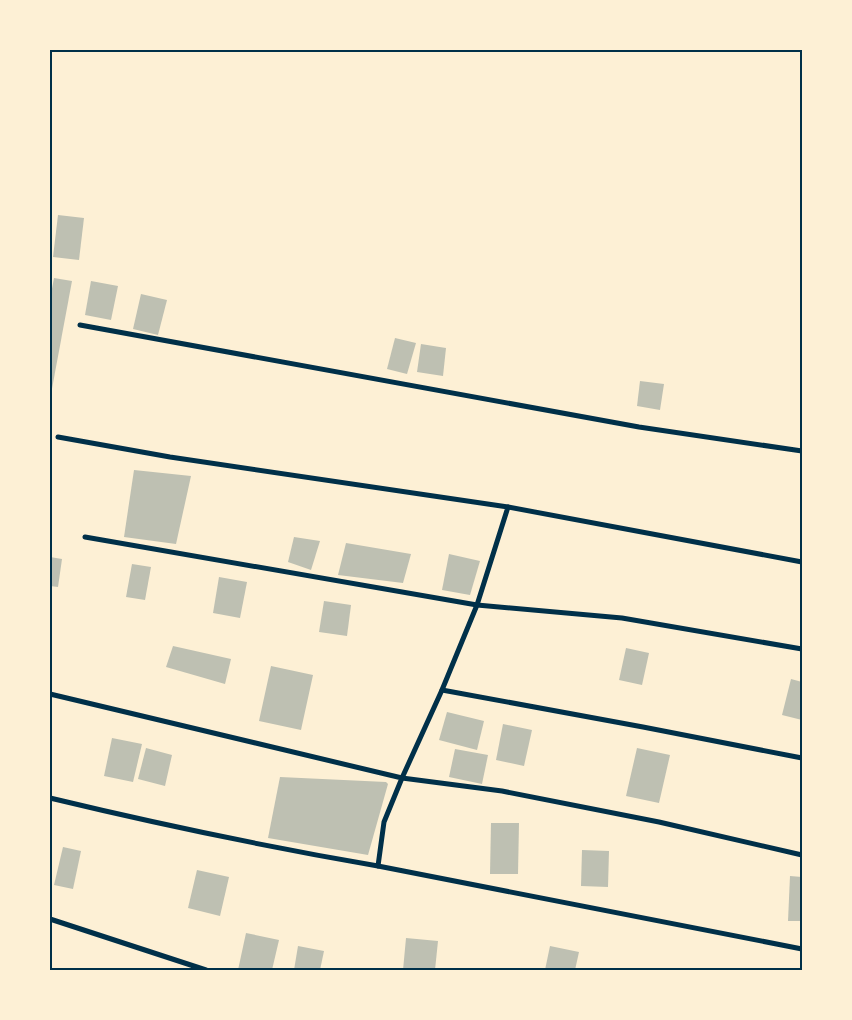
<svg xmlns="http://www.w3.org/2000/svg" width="852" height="1020" viewBox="0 0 852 1020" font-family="'Roboto Serif',serif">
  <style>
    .building { fill: #bec0b2 }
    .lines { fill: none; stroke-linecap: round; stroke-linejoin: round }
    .minor { stroke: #003049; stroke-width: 5 }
    .neatline { fill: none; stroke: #003049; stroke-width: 2 }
  </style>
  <rect width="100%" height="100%" fill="#fdf0d5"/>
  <g class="building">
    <path d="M58,215L84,218L79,260L53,257Z"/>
    <path d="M54,278L72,281L51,394L50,299Z"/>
    <path d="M91,281L118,286L111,320L85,315Z"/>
    <path d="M141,294L167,300L158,335L133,329Z"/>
    <path d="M395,338L416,343L407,374L387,369Z"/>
    <path d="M421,344L446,348L443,376L417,372Z"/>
    <path d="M640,381L664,384L660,410L637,406Z"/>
    <path d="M134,470L191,476L176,544L124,537Z"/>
    <path d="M294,537L320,541L311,570L288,562Z"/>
    <path d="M346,543L411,554L403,583L338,575Z"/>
    <path d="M449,554L480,561L470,595L442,590Z"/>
    <path d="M50,557L62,559L58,587L50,586Z"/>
    <path d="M132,564L151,567L145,600L126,597Z"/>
    <path d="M219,577L247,582L240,618L213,613Z"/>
    <path d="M324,601L351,605L347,636L319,632Z"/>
    <path d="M173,646L231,659L225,684L166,667Z"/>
    <path d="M626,648L649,653L642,685L619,680Z"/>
    <path d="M271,666L313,675L301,730L259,721Z"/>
    <path d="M791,679L802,682V720L782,715Z"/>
    <path d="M447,712L484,721L477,750L439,740Z"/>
    <path d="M503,724L532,730L524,766L496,760Z"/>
    <path d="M112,738L142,744L133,782L104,776Z"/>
    <path d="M146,748L172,755L165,786L138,779Z"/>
    <path d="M637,748L670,755L659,803L626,796Z"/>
    <path d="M455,749L488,755L482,784L449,777Z"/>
    <path d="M280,777L386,782L388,784L368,855L268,838Z"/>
    <path d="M491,823H519L518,874H490Z"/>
    <path d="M63,847L81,851L73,889L54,885Z"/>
    <path d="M582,850L609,851L608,887L581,886Z"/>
    <path d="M197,870L229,877L220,916L188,908Z"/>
    <path d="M790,876L802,877V921H788Z"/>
    <path d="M246,933L279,940L272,970H238Z"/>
    <path d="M406,938L438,941L435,970H403Z"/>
    <path d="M298,946L324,951L320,970H294Z"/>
    <path d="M550,946L579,952L575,970H545Z"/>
  </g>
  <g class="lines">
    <g class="minor">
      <path d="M80,325L639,427L802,451"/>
      <path d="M58,437L170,457L508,507L477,605L442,690L402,778L502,791L659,822L802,855"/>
      <path d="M508,507L802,562"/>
      <path d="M85,537L477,605L622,618L802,649"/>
      <path d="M442,690L643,727L802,758"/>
      <path d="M50,694L402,778L384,822L378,866"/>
      <path d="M50,798C158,824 268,847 378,866L802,949"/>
      <path d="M50,919L206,970"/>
    </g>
  </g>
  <rect width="852" height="1020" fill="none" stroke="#fdf0d5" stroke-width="102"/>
  <rect x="51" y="51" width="750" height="918" class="neatline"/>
</svg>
